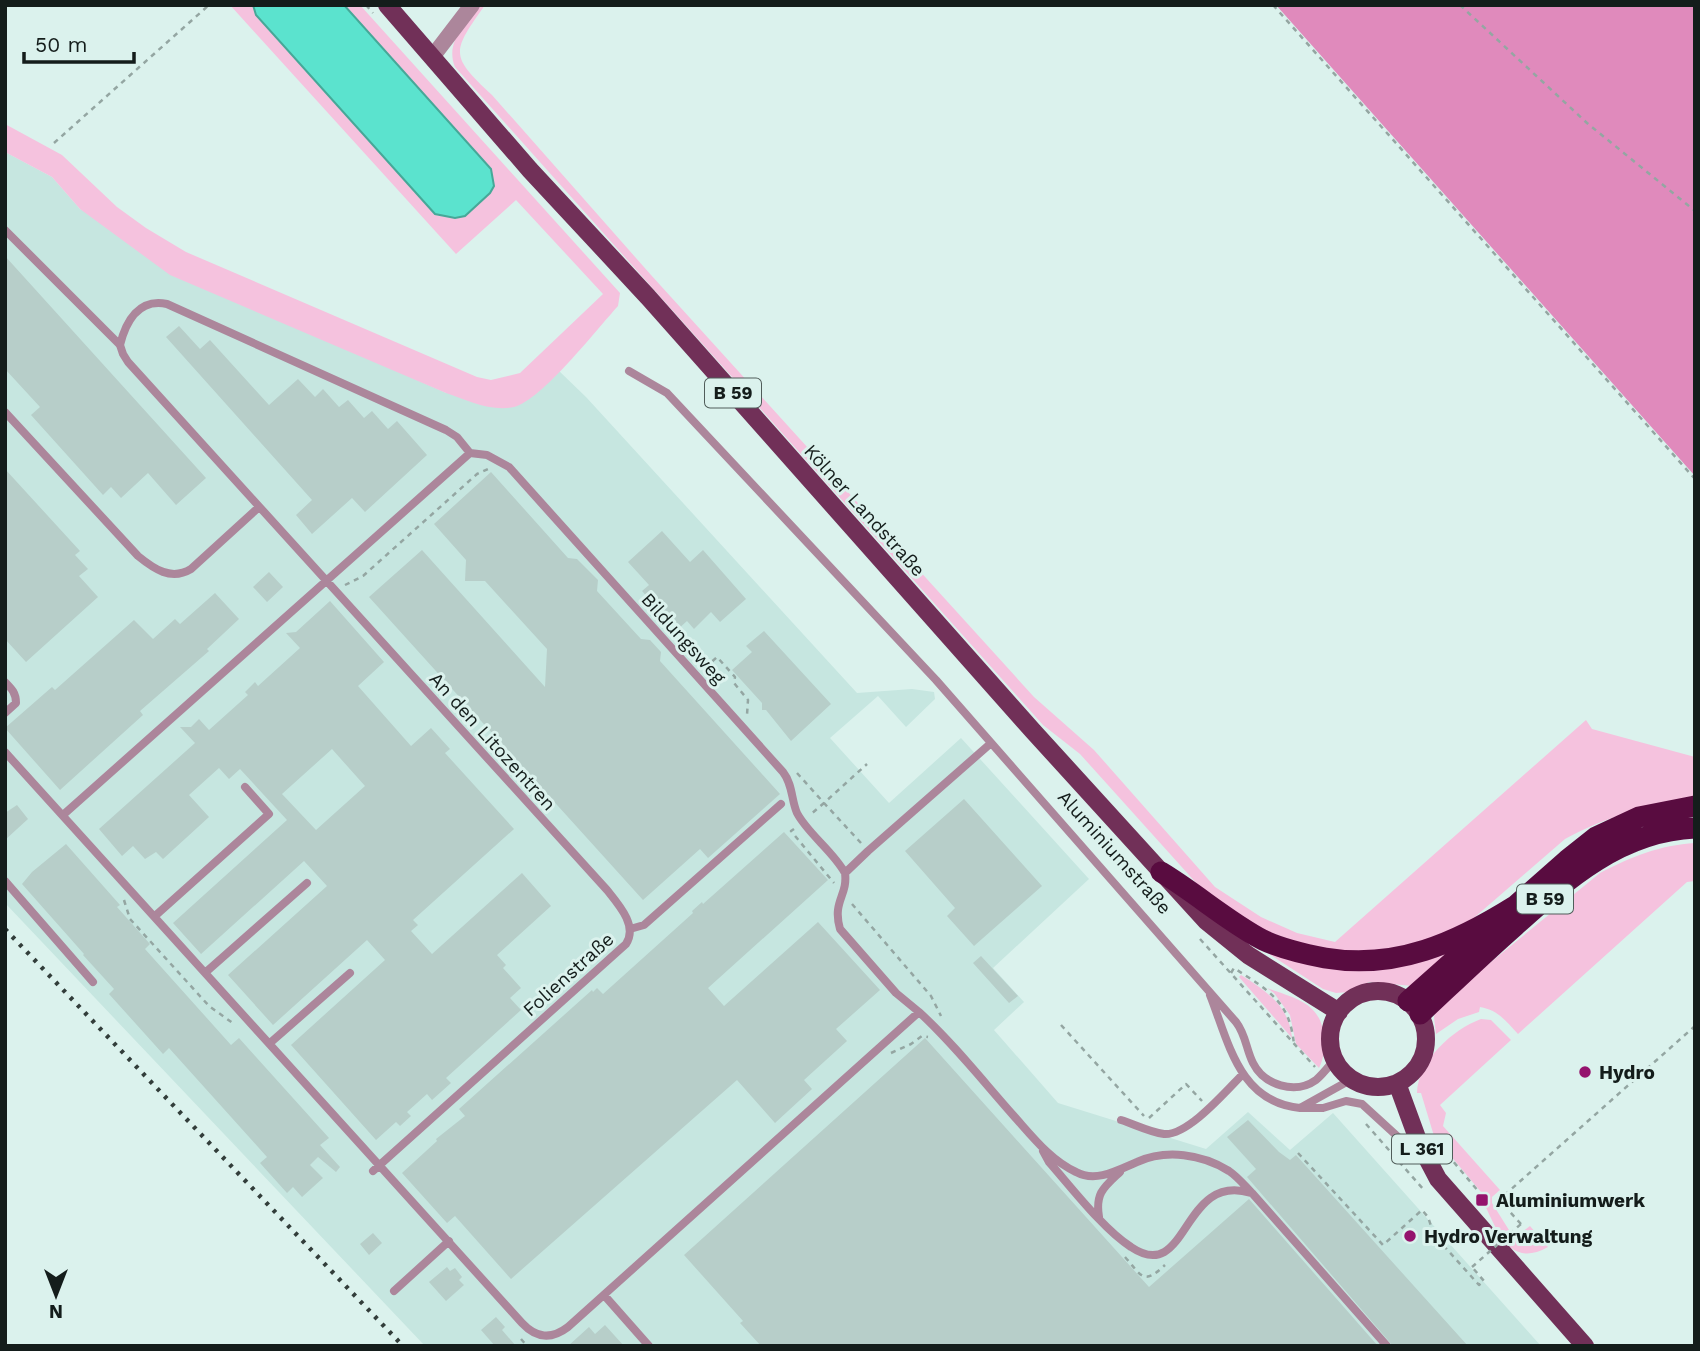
<svg xmlns="http://www.w3.org/2000/svg" width="1700" height="1351" viewBox="0 0 1700 1351" font-family="'Work Sans',sans-serif">
  <style>
    .built { fill: #c6e6e0 }
    .green { fill: #f5c2de }
    .forest { fill: #e08abc }
    .water { fill: #5be3ce; stroke: #46a898; stroke-width: 2 }
    .building { fill: #b7cec9; fill-rule: evenodd }
    .lines { fill: none; stroke-linecap: round; stroke-linejoin: round }
    .path { stroke: #94a6a2; stroke-width: 2.5; stroke-dasharray: 5 5; stroke-linecap: butt }
    .lane { stroke: #ac869b; stroke-width: 8 }
    .street { stroke: #ac869b; stroke-width: 16 }
    .primary { stroke: #713058; stroke-width: 18 }
    .highway { stroke: #590c40; stroke-width: 21 }
    .rail { stroke: #323d3a; stroke-width: 4.5; stroke-dasharray: 3.5 7; stroke-linecap: butt }
    .path-bridge { stroke: #94a6a2; stroke-width: 2.5; stroke-dasharray: 5 5; stroke-linecap: butt }
    .poi-dot { fill: #94136d; stroke: #dbf2ed; stroke-width: 2.5 }
    .labels { text-anchor: middle; stroke-width: 6; stroke-linejoin: round; paint-order: stroke }
    .shield { fill: #dbf2ed; stroke: #505d5a; stroke-width: 2 }
    .shield-label { font-size: 18px; font-weight: bold; fill: #141d1b }
    .street-label { font-size: 19px; fill: #141d1b; stroke: #dbf2ed }
    .poi-label { font-size: 19px; font-weight: bold; fill: #141d1b; stroke: #dbf2ed; text-anchor: start }
  </style>
  <rect width="100%" height="100%" fill="#dbf2ed"/>
  <path class="built" d="M5,152l47,25 28,32 259,136 107,48 111,-24 29,28 271,296 55,-4 22,3 1,7 -29,28 -28,-31 -48,42 59,65 72,-65 128,141 -96,89 31,34 -30,28 64,73 148,46 42,-37 42,38 43,-37 208,233h-1116l-420,-443z"/>
  <path class="green" d="M230,5h130l260,288 -2,13c-21,23 -76,94 -104,101 -23,5 -48,-7 -68,-14l-276,-118 -90,-66 -28,-32 -47,-25v-28l57,31 55,52 29,21 40,24 291,125 14,3 29,-7 83,-79 -87,-94 -60,54z
    M478,5h7c-33,47 -36,50 7,90l159,180 383,422 60,53 121,137 46,30 36,16 38,9 251,-222 6,9 103,28v40c-42,7 -93,21 -130,42l-97,84 -47,21 -62,9 -47,-5 -64,-24 -50,-39 -118,-131 -37,-29 -588,-658c-10,-24 10,-43 23,-62z
    M1695,843v38l-8,1 -169,152c-12,-13 -20,-24 -38,-27l-1,5 -21,7 -22,15 -2,-17 3,-11 163,-133c31,-16 60,-28 95,-30z
    M1469,939l-56,47 -44,-4 -20,10 -13,1 -13,-4 -66,-43 60,17z
    M1241,975c25,16 48,30 51,63l-53,-61z
    M1267,988c29,11 56,15 57,52 0,11 0,18 -5,28l-23,-24 -6,-29 -16,-22z
    M1481,1019l10,1 20,20 -71,65 6,8 -3,13 57,64 -8,7v6l22,35 16,-12 18,21c-39,22 -51,-17 -65,-46l3,-3 -52,-62 -13,-43h-4c1,-32 36,-64 64,-74z"/>
  <path class="forest" d="M1276,5h419v471z"/>
  <path class="water" d="M253,5h91l147,164 3,17 -4,7 -25,23 -10,2 -20,-4 -179,-199z"/>
  <path class="building" d="M5,256l201,222 -30,27 -28,-32 -27,25 -10,-11 -8,8 -72,-80 9,-8 -35,-38z
    M179,326l21,23 10,-9 59,65 29,-26 17,18 8,-8 16,18 9,-7 16,18 8,-7 16,18 9,-8 30,34 -62,57 -13,-14 -40,36 -16,-19 16,-15 -146,-163z
    M5,469l75,82 -5,4 13,14 -9,7 19,21 -72,65 -21,-23z
    M491,472l77,86 9,1 21,21 -1,11 44,48 9,1 11,12 -1,9 120,133 -72,64 -8,-9 -57,51 -274,-303 53,-47 123,137 2,-38 -62,-68h-20l1,-21 -32,-36z
    M662,531l28,31 13,-12 43,49 -26,23 -9,-10 -17,17 -7,-8 -10,9 -35,-39 7,-6 -21,-23z
    M269,572l14,15 -16,15 -14,-15z
    M215,593l24,26 -32,30 2,2 -69,60 3,4 -83,75 -55,-62 47,-41 3,3 79,-70 19,19 22,-20 5,5z
    M330,601l54,61 -26,24 53,60 20,-18 19,21 -5,4 69,76 -101,91 5,5 -7,6 21,23 90,-81 29,33 -54,49 9,10 -3,3 18,20 -11,10 11,12 -75,68 5,5 -19,17 -5,-6 -20,18 4,4 -11,10 -4,-4 -20,18 -85,-95 94,-85 -18,-20 -94,85 -45,-50 99,-89 -23,-25 -103,93 -28,-31 114,-103 -47,-51 -11,10 -10,-11 -30,27 20,22 -46,42 -7,-7 -11,7 -12,-13 -11,10 -23,-27 96,-86 -15,-16h11l8,-8 10,11 39,-35 -3,-3 10,-10 3,4 42,-38 -14,-15 10,-1zM332,749l33,37 -49,44 -34,-36z
    M764,631l67,73 -40,37 -25,-31h-4v-7l-30,-33 20,-18 -6,-6z
    M964,799l78,87 -68,60 -27,-30 8,-8 -50,-57z
    M17,805l11,14 -23,21v-27z
    M784,832l44,48 -120,108 16,18 94,-84 62,68 -44,39 11,12 -43,39 8,9 -37,34 -38,-43 -226,199 -56,-63 -8,7 -45,-50 35,-32 -1,-2 29,-23 -6,-7 133,-119 1,2 4,-4 6,6 90,-81 -1,-2 10,-9 1,2z
    M66,844l54,61 -3,2 33,37 -5,5 86,96 8,-7 90,100 -9,7 20,22 -4,5 -18,-15 -8,8 13,13 -21,19 -9,-10 -6,6 -27,-30 7,-6 -98,-109 -6,6 -54,-60 5,-5 -31,-34 1,-1 -62,-70 10,-12z
    M981,956l37,40 -9,7 -36,-40z
    M925,1038l224,249 100,-88 129,147h-617l-21,-23 3,-2 -59,-66z
    M1248,1120l31,32 11,8 6,-5 172,191h-75l-146,-169 9,-8 -29,-32z
    M373,1233l9,10 -13,12 -9,-11z
    M447,1267l3,4 5,-3 7,9 -3,3 5,5 -18,16 -17,-19z
    M496,1317l9,10 -3,3 14,16h-21l-14,-16z
    M605,1325l19,21h-56l21,-19 6,7z"/>
  <g class="lines">
    <path class="path" d="M366,5l7,8
      M1273,5l422,474
      M1460,5l127,118 108,88
      M54,143l155,-138
      M345,585l18,-9 114,-102 11,-5
      M705,668l12,-11 18,20 -1,6 14,17 -1,15
      M797,773l27,30 -14,12
      M794,829l-3,2 43,52
      M861,843l-37,-40 43,-39
      M124,900l6,19 79,87 25,18
      M852,904l79,92 10,20
      M1200,939l115,128
      M1231,973l3,-5c35,23 56,33 60,77
      M1061,1025l83,91
      M891,1053l20,-9 11,-8 6,1
      M1149,1118l37,-34 16,17
      M1366,1124l58,66
      M1441,1147l43,51
      M1298,1153l85,92 39,-35 6,7 6,18 45,50 5,-4 -12,-14
      M1521,1224l-22,-24 196,-174
      M1125,1257c17,19 18,29 40,8
      M521,1339l6,7"/>
    <path class="lane" d="M5,230l115,115 3,9 5,8 479,528c12,15 31,36 19,54l-253,227
      M120,345c6,-24 19,-47 47,-41l279,126 11,7 13,16
      M629,371l38,22 269,287 300,342c10,13 10,27 17,41 11,22 42,32 63,17 7,-6 13,-14 19,-21
      M5,412l133,144c16,13 33,25 53,13l68,-62
      M470,453l17,2 22,12 274,305c10,13 8,27 14,41 11,21 36,38 48,60
      M5,682c7,7 11,11 11,21l-11,10
      M5,752l517,571c14,15 29,17 46,4l351,-315 -23,-19 -56,-64c-8,-28 8,-33 5,-56l23,-22 122,-107
      M63,815l407,-362
      M5,881l88,101
      M155,916l114,-102 -24,-27
      M630,929l14,-4 137,-121
      M206,972l101,-89
      M1210,995c19,48 29,107 90,113l52,-29
      M919,1012c34,31 63,68 94,103 18,20 37,45 63,57 20,11 42,-2 61,-10 29,-13 65,-8 92,9 9,6 16,15 23,22l135,153
      M270,1043l80,-70
      M1300,1108h23l23,-7 16,3 35,32 23,19
      M1121,1120c13,4 28,12 43,14 24,2 62,-43 79,-60
      M1043,1151l6,11c22,25 55,68 82,85 58,39 50,-76 120,-54
      M1099,1217c-4,-24 5,-30 21,-45
      M394,1291l55,-50
      M604,1295l45,51"/>
    <path class="street" d="M433,56l39,-51"/>
    <path class="primary" d="M387,5l143,165 118,127 385,434 173,190 42,34 91,57
      M1330 1039a48 48 0 1 1 96 0a48 48 0 1 1-96 0Z
      M1397,1083l22,60 19,36 147,167"/>
    <path class="highway" d="M1161,872c35,21 66,49 102,68 19,9 41,14 62,18 71,12 131,-15 190,-52
      M1408,1001l159,-141 29,-23 43,-20 56,-11
      M1420,1014c31,-29 62,-59 95,-88 52,-47 106,-95 180,-98"/>
    <path class="rail" d="M5,929l398,417"/>
    <path class="path-bridge" d="M1472,1267l49,-43"/>
  </g>
  <g class="poi-dot">
    <circle cx="1585" cy="1072" r="7"/>
    <rect x="1475" y="1193" width="14" height="14" rx="3.5"/>
    <circle cx="1410" cy="1236" r="7"/>
  </g>
  <g class="labels">
    <g class="shield">
      <rect x="705" y="378.5" width="56" height="29" rx="5"/>
      <rect x="1517" y="884.5" width="56" height="29" rx="5"/>
      <rect x="1392" y="1134.5" width="60" height="29" rx="5"/>
    </g>
    <g class="shield-label">
      <text x="733" y="399">B 59</text>
      <text x="1545" y="905">B 59</text>
      <text x="1422" y="1155">L 361</text>
    </g>
    <g class="street-label">
      <text transform="translate(865 510) rotate(48)" y="7">Kölner Landstraße</text>
      <text transform="translate(684 638) rotate(48)" y="7">Bildungsweg</text>
      <text transform="translate(493 741) rotate(48)" y="7">An den Litozentren</text>
      <text transform="translate(1115 852) rotate(48)" y="7">Aluminiumstraße</text>
      <text transform="translate(568 974) rotate(-42)" y="7">Folienstraße</text>
    </g>
    <g class="poi-label">
      <text x="1599" y="1079">Hydro</text>
      <text x="1496" y="1207">Aluminiumwerk</text>
      <text x="1424" y="1243">Hydro Verwaltung</text>
    </g>
  </g>
  <rect width="1700" height="1351" fill="none" stroke="#141d1b" stroke-width="14"/>
  <g transform="translate(56 1295) rotate(180)" stroke="#dbf2ed" stroke-width="5" paint-order="stroke">
  <path d="M0-5L12 26L0 18L-12 26Z" fill="#141d1b"/>
  <text y="-10" font-size="19" font-weight="bold" text-anchor="middle" fill="#141d1b">N</text>
  </g>
  <path d="M24 52v10h110v-10" fill="none" stroke="#141d1b" stroke-width="3.5"/>
  <text x="35" y="52" font-size="21" fill="#141d1b" stroke="#dbf2ed" stroke-width="5" paint-order="stroke">50 m</text>
</svg>
